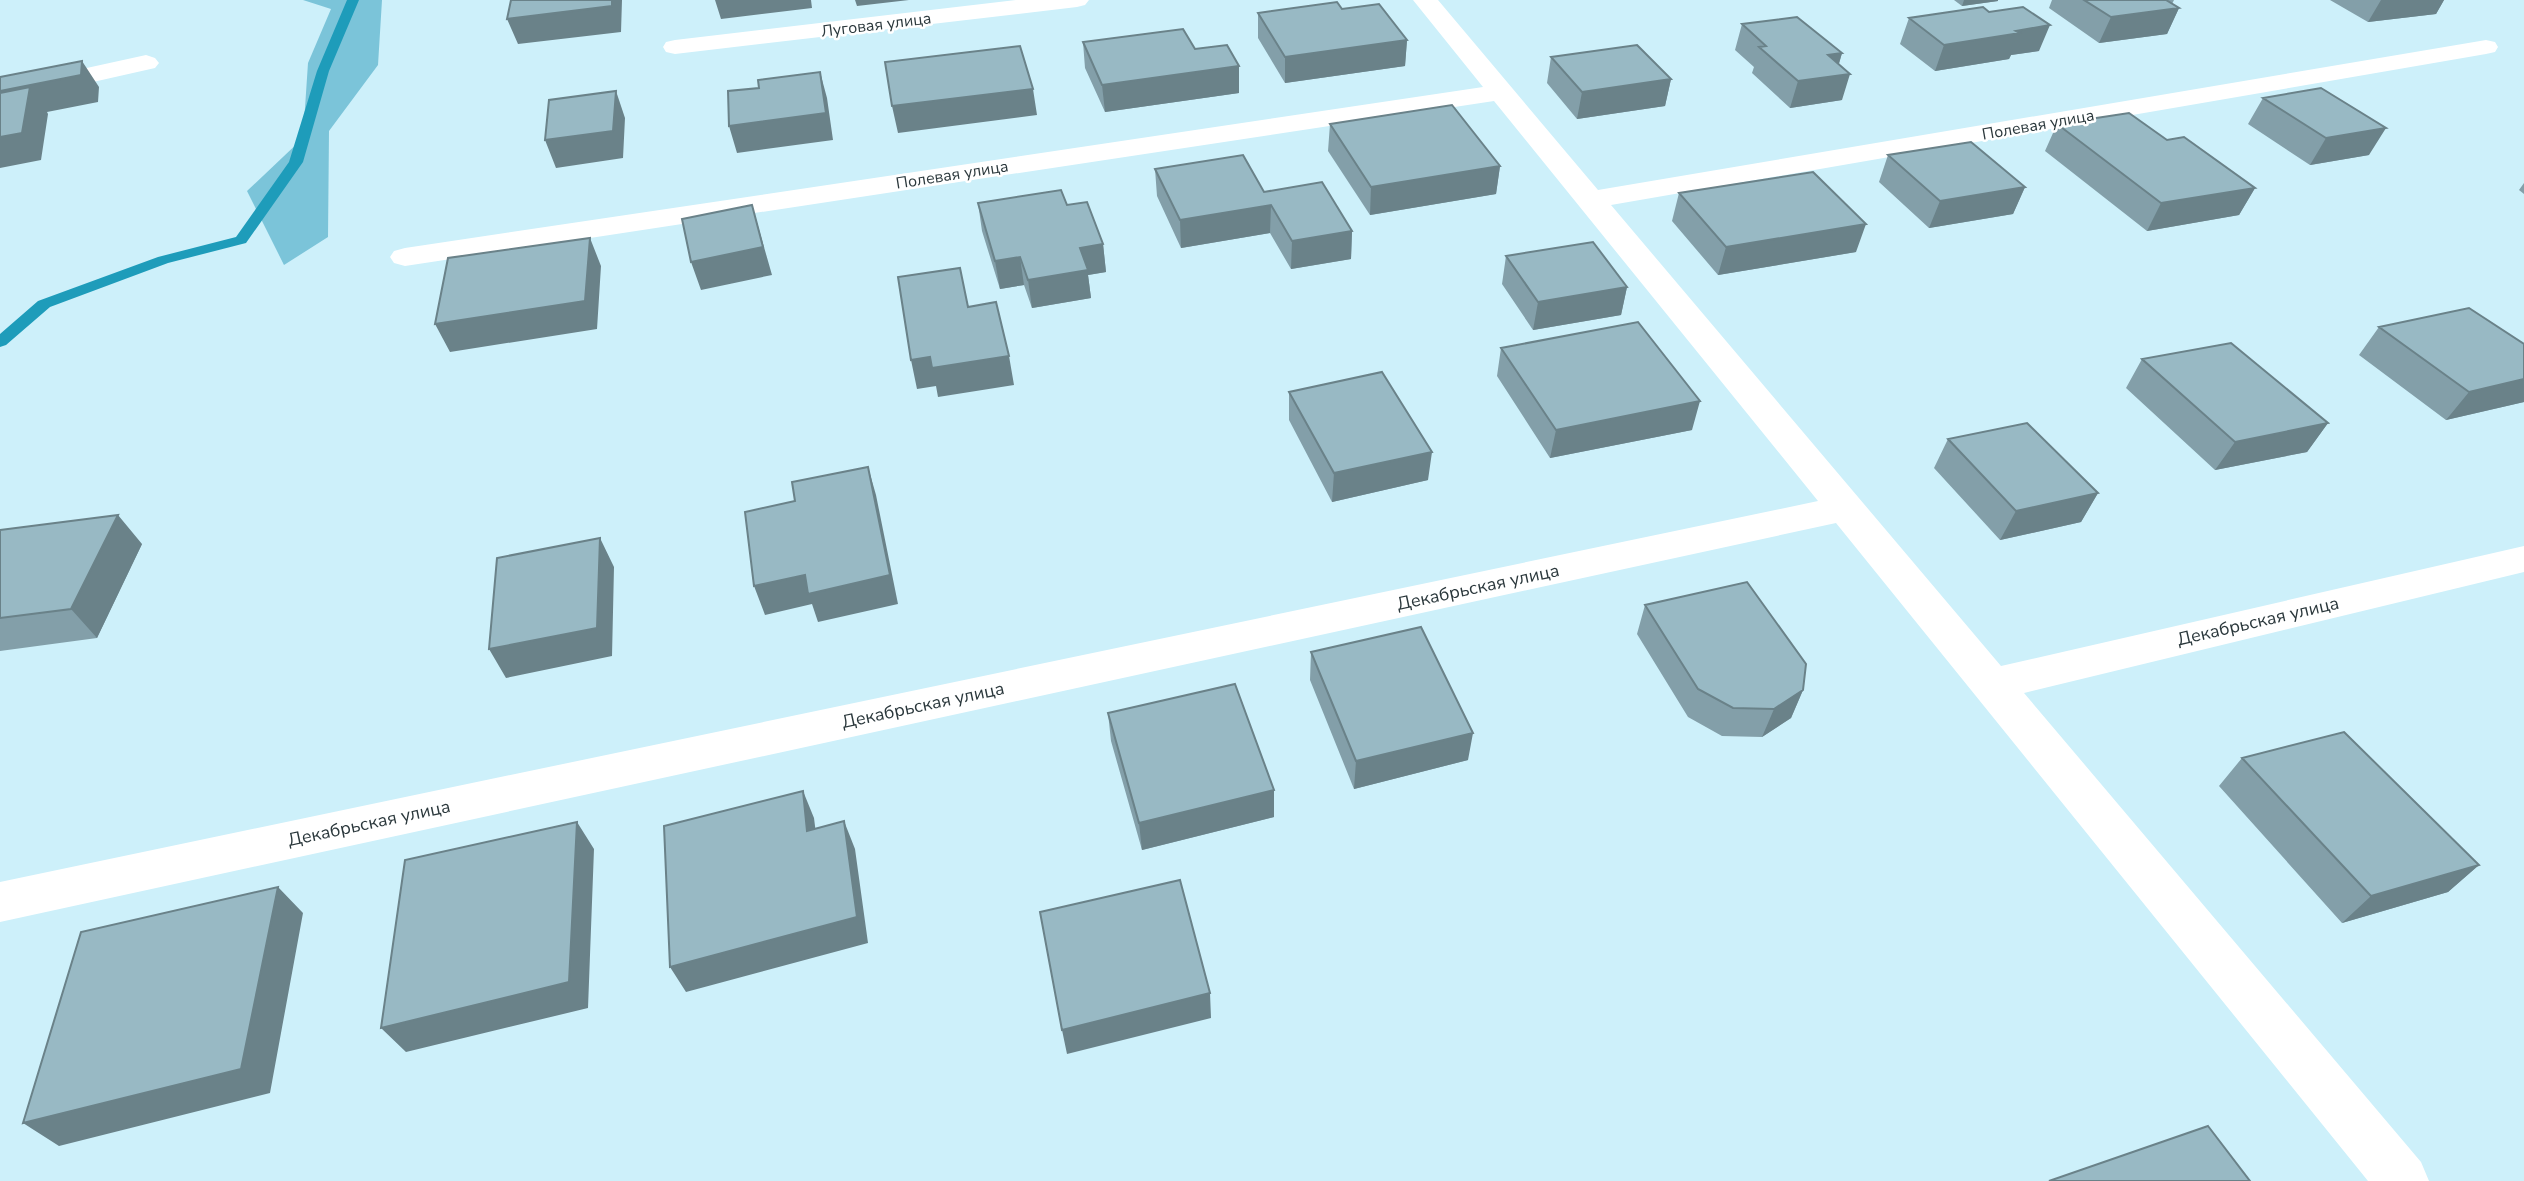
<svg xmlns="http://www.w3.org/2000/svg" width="2524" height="1181" viewBox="0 0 2524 1181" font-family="'Nunito Sans',sans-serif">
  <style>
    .green { fill: #7bc4d9 }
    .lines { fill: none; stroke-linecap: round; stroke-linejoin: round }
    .stream { fill: #1e9cba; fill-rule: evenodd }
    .minor { fill: #fff; fill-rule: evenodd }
    .wall { fill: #839fa9 }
    .shaded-wall { fill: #6a8289 }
    .building { fill: #98b9c4; stroke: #6a8289; stroke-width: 2 }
    .labels { text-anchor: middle; stroke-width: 5; stroke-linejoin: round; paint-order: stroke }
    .far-street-label { font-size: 16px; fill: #2b383c; stroke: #fff }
    .street-label { font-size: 18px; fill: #2b383c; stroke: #fff }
  </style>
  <rect width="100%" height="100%" fill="#cdf0fa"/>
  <path class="green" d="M303,0h79l-4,65 -49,66 -1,106 -44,28 -37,-74 56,-53 5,-75 23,-54z"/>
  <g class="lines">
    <path class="stream" d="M347,0h12l-30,71 -26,91 -57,81 -78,20 -118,44 -44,38 -6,2v-13l38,-33 120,-44 78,-20 53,-75 28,-91z"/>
    <path class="minor" d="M1016,0h73l-4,5 -8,2 -402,47 -9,-2 -3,-5 3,-5 9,-2z
      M1413,0h25l160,190 888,-150 9,2 3,5 -3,5 -9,2 -875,151 390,461 523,-120v26l-500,121 397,469 8,19h-61l-532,-658 -1836,399v-40l1818,-381 -324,-400 -1089,165 -11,-3 -4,-6 4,-6 11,-3 1078,-161z
      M146,55l9,3 4,5 -4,5 -155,35v-16z"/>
  </g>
  <path class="wall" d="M1954,0h44v1l-36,5z
    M2052,0h122l-2,4 7,4 -12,26 -68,9 -50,-35z
    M2330,0h114l-8,14 -68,8z
    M1342,9l65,31 -2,26 -120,17 -27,-45v-25z
    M1909,18l130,33 -28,4 -2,4 -74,12 -35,-27z
    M1742,24l100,29 -3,11 3,36 -52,8 -38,-35 2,-6 -19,-17z
    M1083,42l112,7 44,17v27l-134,19 -20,-44z
    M1551,57l120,22 -6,27 -88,13 -30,-36z
    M2263,98l106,57 -59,10 -62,-41z
    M1330,124l170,42 -4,28 -126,21 -42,-64z
    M2057,124l110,16 88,48 -16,27 -92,16 -102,-80z
    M1888,155l137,32 -12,27 -84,14 -50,-46z
    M1155,169l109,23 88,39 -1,28 -60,10 -21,-36 -89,15 -24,-52z
    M2524,183v11l-5,-4z
    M1679,193l177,59 -138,23 -46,-54z
    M978,203l125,41 3,28 -18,3 3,23 -59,10 -8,-23 -24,4 -18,-58z
    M1506,256l121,31 -6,28 -88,15 -31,-46z
    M2379,327l145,17v58l-78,18 -87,-65z
    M1501,348l191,82 -142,28 -53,-82z
    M2142,359l186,64 -21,29 -92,18 -89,-82z
    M1289,392l139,88 -96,22 -43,-82z
    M1948,439l150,54 -17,29 -81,18 -66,-72z
    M0,530l142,14 -45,94 -97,13z
    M1645,605l158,85 -12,28 -29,19 -40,-1 -34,-19 -51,-83z
    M1311,652l157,108 -114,29 -44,-109z
    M1108,713l166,77v27l-132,33 -31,-109z
    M2242,758l237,107 -31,27 -106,31 -123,-137z"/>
  <path class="shaded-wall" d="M612,0h10l-1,32 -103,12 -11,-25z
    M715,0h96l1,8 -91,11z
    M855,0h54l-52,6z
    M1964,0h34v1l-36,5z
    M2381,0h63l-8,14 -68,8z
    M2179,8l-12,26 -68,9 12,-26z
    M2050,25l-11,26 -28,4 -2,4 -74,12 9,-26 72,-14z
    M1407,40l-2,26 -120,17v-26z
    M1842,53l-7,23 15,-2 -8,26 -52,8 8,-27 30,-26z
    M82,61l17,26 -1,15 -51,10 1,2 -7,46 -41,8v-77z
    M1239,66v27l-134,19 -3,-27z
    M820,72l7,26 6,42 -96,13 -8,-27z
    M1671,79l-6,27 -88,13 5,-27z
    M1033,89l4,26 -139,18 -6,-27z
    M616,91l9,27 -2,40 -67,10 -11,-28z
    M2386,128l-17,27 -59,10 16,-27z
    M1500,166l-4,28 -126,21 1,-28z
    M2025,187l-12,27 -84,14 11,-27z
    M2255,188l-16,27 -92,16 14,-28z
    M752,205l20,70 -71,15 -10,-28z
    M1271,205l-1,28 -89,15 -1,-28z
    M1866,224l-10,28 -138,23 8,-28z
    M1352,231l-1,28 -60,10 1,-28z
    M590,238l11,28 -4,63 -147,23 -15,-28z
    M1103,244l3,28 -18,3 3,23 -59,10 -4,-28 52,-32z
    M1020,257l4,28 -24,4 -5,-28z
    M1627,287l-6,28 -88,15 5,-28z
    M1009,356l5,29 -76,12 -2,-11 -19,3 -6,-29 19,-3z
    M2524,379v23l-78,18 23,-28z
    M1700,401l-8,29 -142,28 6,-28z
    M2328,423l-21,29 -92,18 20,-28z
    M1432,452l-4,28 -96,22 2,-29z
    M868,467l8,28 22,109 -80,18 -6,-18 -47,11 -11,-29z
    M2098,493l-17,29 -81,18 16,-29z
    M118,515l24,29 -45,94 -26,-29z
    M600,538l14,29 -2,89 -106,22 -17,-29z
    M1803,690l-12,28 -29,19 12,-28z
    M1473,733l-5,27 -114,29 2,-28z
    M1274,790v27l-132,33 -3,-27z
    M803,791l11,27 5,40 -12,-27z
    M844,821l11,28 13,94 -182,49 -16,-25z
    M577,822l17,27 -6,159 -182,44 -25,-24z
    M2479,865l-31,27 -106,31 29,-27z
    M278,887l25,26 -33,180 -211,53 -36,-23z
    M1210,993l1,25 -144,36 -5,-24z"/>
  <path class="building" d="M511,0h101v6l-105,13z
    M2084,0h82l13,8 -68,9z
    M1337,2l5,7 37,-5 28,36 -122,17 -27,-44z
    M1983,7l6,5 34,-5 27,18 -34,6 4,2 -76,12 -35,-27z
    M1797,17l45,36 -14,2 22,19 -52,7 -39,-34 7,-1 -24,-22z
    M1183,29l12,20 32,-4 12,21 -137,19 -19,-43z
    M1637,45l34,34 -89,13 -31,-35z
    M1020,46l13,43 -141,17 -7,-44z
    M82,61l-1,14 -81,16v-14z
    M820,72l6,41 -97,13 -1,-35 31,-3 -1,-8z
    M30,87l-8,46 -22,4v-44z
    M2321,88l65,40 -60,10 -63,-40z
    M616,91l-3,40 -68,9 4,-40z
    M1452,105l48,61 -129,21 -41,-63z
    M2129,113l38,27 17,-3 71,51 -94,15 -104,-79z
    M1971,142l54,45 -85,14 -52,-46z
    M1243,155l21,37 58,-10 30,49 -60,10 -21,-36 -91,15 -25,-51z
    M1813,172l53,52 -140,23 -47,-54z
    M1061,190l6,15 20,-3 16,42 -23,4 8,22 -60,10 -8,-23 -25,4 -17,-58z
    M752,205l11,42 -72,15 -9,-43z
    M590,238l-5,63 -150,23 13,-66z
    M1593,242l34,45 -89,15 -32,-46z
    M960,268l8,39 28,-5 13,54 -77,12 -2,-11 -19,3 -13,-83z
    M2469,308l55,36v35l-55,13 -90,-65z
    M1638,322l62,79 -144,29 -55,-82z
    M2231,343l97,80 -93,19 -93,-83z
    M1382,372l50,80 -98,21 -45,-81z
    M2027,423l71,70 -82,18 -68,-72z
    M868,467l22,108 -82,19 -3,-19 -51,11 -9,-74 50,-11 -3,-19z
    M118,515l-47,94 -71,9v-88z
    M600,538l-3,90 -108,21 8,-91z
    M1747,582l59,82 -3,26 -29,19 -41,-1 -35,-19 -53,-84z
    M1421,627l52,106 -117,28 -45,-109z
    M1235,684l39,106 -135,33 -31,-110z
    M2344,732l135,133 -108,31 -129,-138z
    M803,791l4,40 37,-10 13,96 -187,50 -6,-141z
    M577,822l-8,160 -188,46 24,-168z
    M1180,880l30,113 -148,37 -22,-118z
    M278,887l-37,182 -218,54 58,-191z
    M2208,1126l42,55h-201z"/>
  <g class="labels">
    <g class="far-street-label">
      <text transform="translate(876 24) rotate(-7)" y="6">Луговая улица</text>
      <text transform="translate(2038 124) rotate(-10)" y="6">Полевая улица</text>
      <text transform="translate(952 174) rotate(-9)" y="6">Полевая улица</text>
    </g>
    <g class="street-label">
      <text transform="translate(1478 587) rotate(-12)" y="6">Декабрьская улица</text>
      <text transform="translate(2258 621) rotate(-13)" y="6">Декабрьская улица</text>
      <text transform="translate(923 705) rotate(-12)" y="6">Декабрьская улица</text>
      <text transform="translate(369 823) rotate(-12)" y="6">Декабрьская улица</text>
    </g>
  </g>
</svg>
